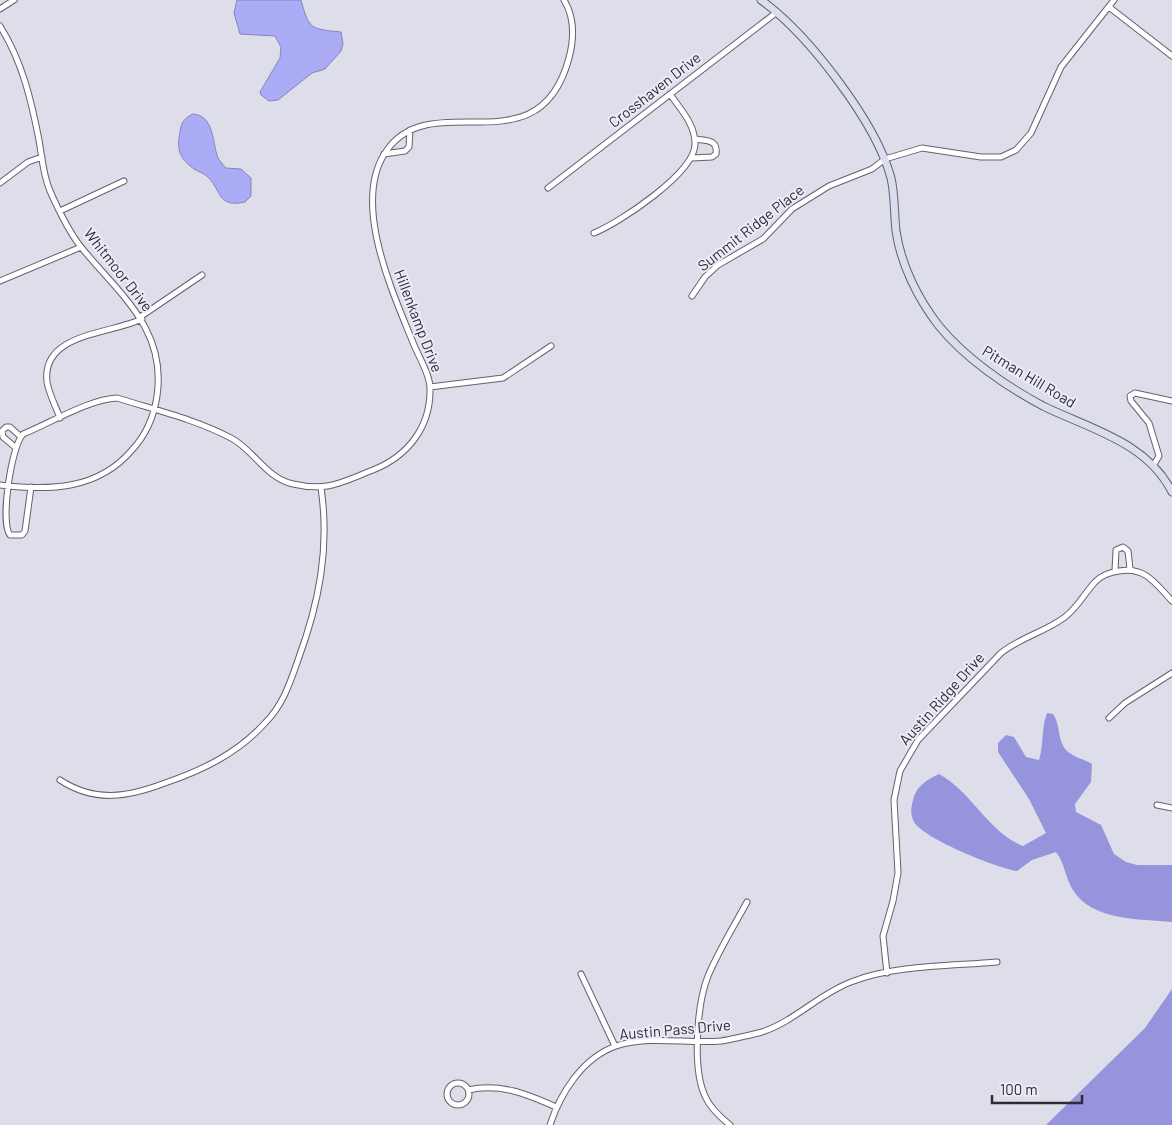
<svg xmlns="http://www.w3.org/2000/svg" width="1172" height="1125" viewBox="0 0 1172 1125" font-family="Barlow,sans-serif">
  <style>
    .forest { fill: #9594dd }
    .water { fill: #ababf6; stroke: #8585bb }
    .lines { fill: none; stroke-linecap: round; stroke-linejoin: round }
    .street-casing { stroke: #62626d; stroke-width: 7 }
    .secondary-casing { stroke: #62626d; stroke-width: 9 }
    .street { stroke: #fff; stroke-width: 5 }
    .secondary { stroke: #dcdcef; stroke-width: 7 }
    .labels { text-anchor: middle; stroke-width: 4; stroke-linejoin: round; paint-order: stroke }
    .street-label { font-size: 15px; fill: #2c2c31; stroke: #ebebf9 }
  </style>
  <rect width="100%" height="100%" fill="#dedeeb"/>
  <path class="forest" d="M1047,713l6,1c8,11 4,27 14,37 6,6 17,8 25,13l-1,18 -16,22 1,8 25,13 13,29 12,8 11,3h35v57c-32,-3 -80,-1 -99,-32 -8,-12 -8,-27 -17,-38l-24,8 -15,11c-20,-3 -93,-32 -103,-49 -4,-8 -3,-14 -1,-22 3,-14 15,-21 26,-26 33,18 49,58 84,72l23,-13 -17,-34 -31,-47v-9l8,-8 8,2 12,20 13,3c5,-16 2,-32 8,-47z
    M1172,989v136h-126l99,-97z"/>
  <path class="water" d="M237,0h64c8,29 9,29 40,32l2,12 -2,7 -16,18 -13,4 -34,27 -9,1 -8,-6 -1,-3 20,-34 1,-11 -6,-11 -35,-2 -6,-21z
    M193,114c22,2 19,29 25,44 2,3 5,7 8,10l15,1 10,9v18l-6,6c-28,6 -23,-11 -37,-25 -4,-4 -9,-5 -14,-8 -16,-12 -17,-20 -14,-37 1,-9 4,-14 13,-18z"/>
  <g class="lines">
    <g class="street-casing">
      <path id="street" d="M1109,7l63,49
        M0,9l14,-9
        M0,26c22,35 31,73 39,114 3,17 4,35 11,51 8,18 19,41 31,56 38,47 86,82 76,149 -3,20 -11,39 -25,54 -34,40 -83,41 -132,35
        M384,154l21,-3 4,-4 1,-17
        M692,158l20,-1 4,-3c2,-15 -10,-13 -21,-15
        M0,183l28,-21 14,-5
        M548,188l229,-176
        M60,211l64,-30
        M594,233c25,-10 101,-60 101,-89 0,-20 -14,-34 -25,-50
        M0,281l81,-34
        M692,296l13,-19 13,-12 45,-26 29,-30 37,-23 43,-17 13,-10 37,-11 59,9h20l15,-7 15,-17 30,-66 53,-67
        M140,317l62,-42
        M430,387l73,-9 48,-32
        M60,418c-4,-11 -11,-24 -13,-36 -6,-49 64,-48 95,-63
        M15,447l-12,-10 -1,-6 4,-4h4l11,10
        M1153,466l6,-10 -10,-33 -18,-22 -1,-5 5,-3 37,8
        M31,487l-6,44 -3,4h-12c-10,-12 1,-88 13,-101 27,-11 67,-35 94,-36 38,12 78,21 114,40 23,12 35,40 62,46 35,8 49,-2 80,-14 35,-14 58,-43 57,-82 0,-13 -11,-31 -16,-43 -21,-52 -64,-144 -27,-195 46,-65 152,21 182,-92 5,-19 6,-40 -5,-58
        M1115,571l1,-21 7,-3 5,4 2,18
        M1109,718l16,-15 47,-30
        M60,780c35,23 68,17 105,3 38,-13 73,-30 100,-60 18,-18 25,-40 33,-63 21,-57 32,-112 23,-172
        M1157,805l15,3
        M887,973l-4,-37 10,-35 5,-28 -4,-73 6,-29 18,-31 83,-87c20,-16 44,-21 64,-36 13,-10 19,-23 30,-35 7,-7 15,-10 24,-11 26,-5 37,13 53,30
        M581,974l34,72
        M447 1094a11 11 0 1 1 22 0a11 11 0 1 1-22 0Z
        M468,1090c33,-7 59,4 88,17
        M550,1125c10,-31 32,-67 66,-79 33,-11 71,-2 105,-5 13,-2 29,-6 41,-9 33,-11 57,-38 89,-50 43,-17 101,-16 146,-20
        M730,1125c-10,-8 -20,-17 -25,-29 -13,-28 -8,-92 3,-120 11,-26 26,-50 39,-74"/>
    </g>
    <g class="secondary-casing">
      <path id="secondary" d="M761,0c47,34 115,122 130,178 4,17 3,35 5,53 5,34 22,68 43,95 26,32 68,61 104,80 47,23 104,36 129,86"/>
    </g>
    <use href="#street" class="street"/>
    <use href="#secondary" class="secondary"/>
  </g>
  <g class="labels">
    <g class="street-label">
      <text transform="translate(655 90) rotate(-38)" y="5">Crosshaven Drive</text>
      <text transform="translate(751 228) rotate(-38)" y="5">Summit Ridge Place</text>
      <text transform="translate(118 270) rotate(52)" y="5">Whitmoor Drive</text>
      <text transform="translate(418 321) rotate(69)" y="5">Hillenkamp Drive</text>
      <text transform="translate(1029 377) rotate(31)" y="5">Pitman Hill Road</text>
      <text transform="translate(942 699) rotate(-48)" y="5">Austin Ridge Drive</text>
      <text transform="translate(675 1030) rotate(-5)" y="5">Austin Pass Drive</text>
    </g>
  </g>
  <path d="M992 1095v8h90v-8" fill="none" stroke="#2c2c31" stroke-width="2.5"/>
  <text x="1000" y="1095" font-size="15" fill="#2c2c31" stroke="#ebebf9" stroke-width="4" paint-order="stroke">100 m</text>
</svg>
